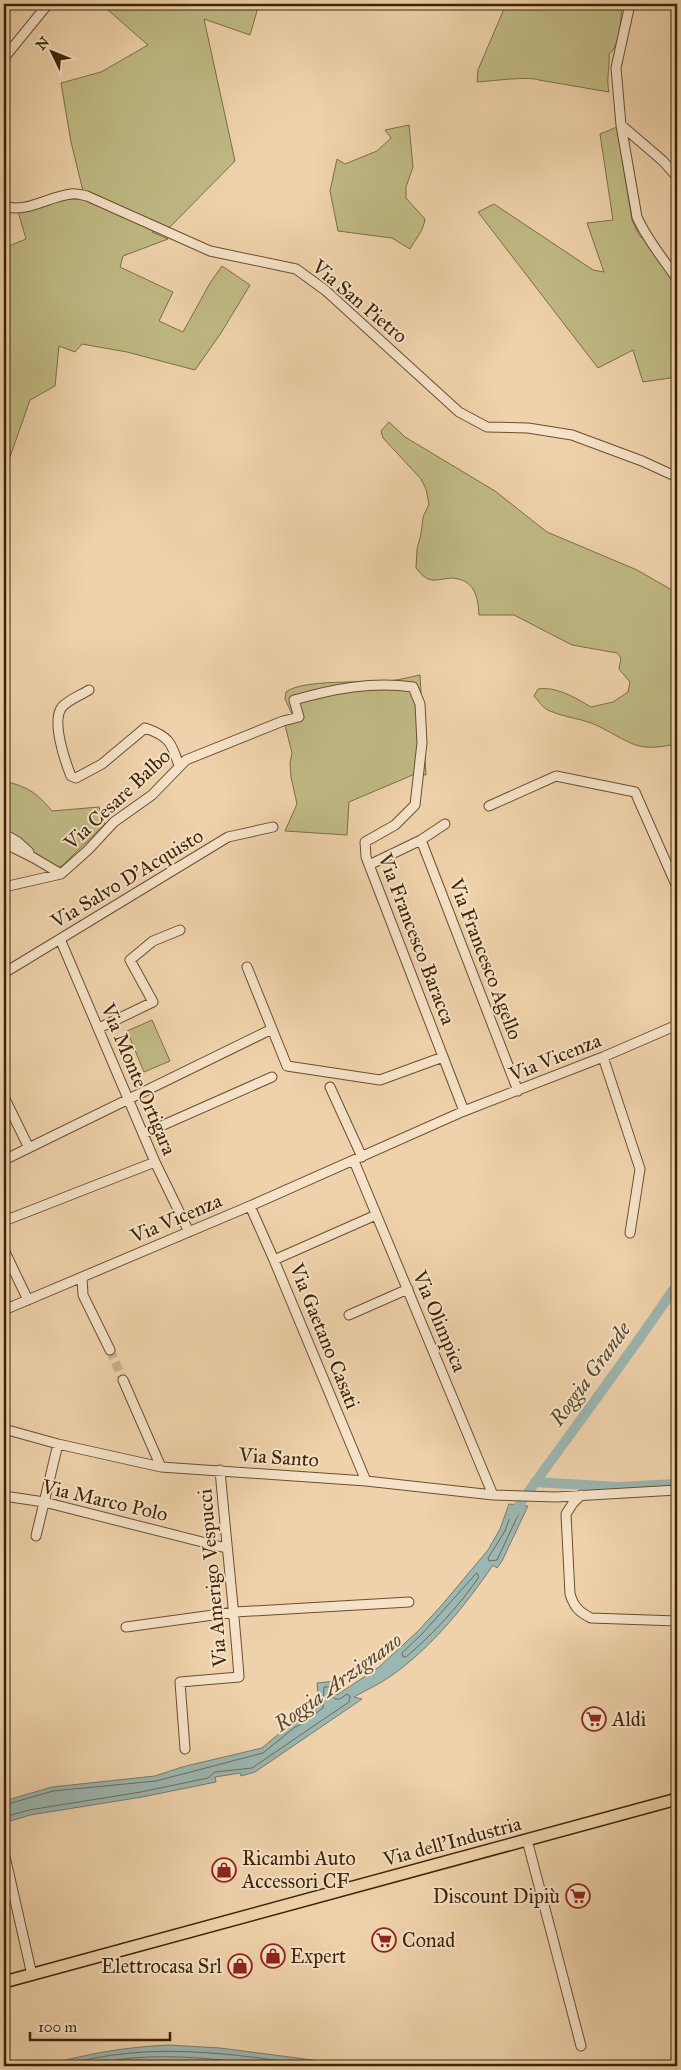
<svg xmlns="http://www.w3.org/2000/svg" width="681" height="2070" viewBox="0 0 681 2070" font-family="'IM FELL Great Primer',serif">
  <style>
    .green { fill: #c0ba84; stroke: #7e6e45 }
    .water { fill: #9cb6b1; stroke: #767b6d }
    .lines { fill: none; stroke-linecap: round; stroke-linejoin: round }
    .shore { stroke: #6c6c5c; stroke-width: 1 }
    .canal { stroke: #9cb6b1; stroke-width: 10 }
    .minor-tunnel { stroke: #cbaf8a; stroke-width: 9; stroke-dasharray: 9 4.5; stroke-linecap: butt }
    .minor-casing { stroke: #6a4f2f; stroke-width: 11 }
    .major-casing { stroke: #3d2306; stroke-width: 14 }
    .minor { stroke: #f5e2c8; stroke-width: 9 }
    .major { stroke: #efd2ab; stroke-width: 11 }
    .labels { text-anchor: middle; stroke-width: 4; stroke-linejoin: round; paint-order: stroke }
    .street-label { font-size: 20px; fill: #3d2306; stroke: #f5e2c8 }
    .poi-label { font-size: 20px; fill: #3d2306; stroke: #f5e2c8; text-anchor: start }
    .water-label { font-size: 21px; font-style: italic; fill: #554831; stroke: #f5e2c8 }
  </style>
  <rect width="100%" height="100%" fill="#efd2ab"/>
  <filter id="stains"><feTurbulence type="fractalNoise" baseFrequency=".004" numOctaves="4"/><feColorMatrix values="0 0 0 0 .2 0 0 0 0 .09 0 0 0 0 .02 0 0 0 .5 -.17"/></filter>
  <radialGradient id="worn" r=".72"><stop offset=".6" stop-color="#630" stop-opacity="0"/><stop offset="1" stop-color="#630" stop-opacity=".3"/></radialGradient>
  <path class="green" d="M101,4h158l-9,31 -46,-16 31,142 -71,72 -9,-3 -3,2 16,7 -45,17 -3,11 53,25 -14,29 24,11 27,-49 12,-17 28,19 -29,48 -26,37 -68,-18 -45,-8 -7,8 -16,-6 -4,40 -25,14 -26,74v-226l22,-9 -9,-31 46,-9h15l5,-8 -12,-49 -10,-59 40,-11 47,-27z
    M506,4h116c-1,13 -2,43 -13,50 1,13 -3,25 0,38l-70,-12c-11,-4 -47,1 -62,2l1,-12z
    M409,125l4,42 -7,20v11l19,21c-2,13 -9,19 -15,30l-18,-11 -54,-7 -8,-40 7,-32 8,5 32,-13 14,-13 -6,-8z
    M617,127l15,93 7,15 10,10 28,37v95l-34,5 -10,-32 -35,18 -120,-156 16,-8 99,66 11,2 -17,-49 26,-3 -13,-86z
    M389,422l16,15 90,54 52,41 90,38 40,23v151c-12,2 -26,5 -38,2 -15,-4 -32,-17 -48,-23 -13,-5 -28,-6 -41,-12 -7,-2 -11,-10 -16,-15l4,-7c18,-3 38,9 53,18l22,-5 15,-10 2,-10 -11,-13 2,-11 -4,-5 -45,-8 -58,-30h-35c-1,-20 -5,-35 -27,-37 -7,0 -14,3 -20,2 -7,-1 -12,-7 -16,-12l1,-19 4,-15 2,-17 6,-13 -3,-15 -5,-10 -38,-41 -2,-7z
    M420,675l6,100 -11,-1 -66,28 -2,33 -62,-4 12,-27 -6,-27 -1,-14 2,-10 -7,-28 7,-11 -7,-15 1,-7c16,-13 81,-9 103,-11 10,-1 21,-4 31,-6z
    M4,781c24,6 32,11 48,30l47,-4 6,17 -42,41 -7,4 -52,-24z
    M152,1020l18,41 -26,11 -17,-41z"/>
  <path class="water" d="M509,1504l19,2 -26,55 -5,7 -4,-3c-28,41 -61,82 -102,111 -11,8 -25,14 -37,21l8,2 -107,73 -14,4 -1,-3 -25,4 1,5 -74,15 -112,18 -26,8v-22l48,-14 103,-11 27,-9 80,-19 31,-26 5,-1 5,-6 16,-10 -2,-22 18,-2 2,14 42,-28 39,-36 23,-25 47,-56 12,-21z
    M169,2045l51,3 139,18h-316c43,-12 81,-19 126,-21z"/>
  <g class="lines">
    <path class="shore" d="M514,1510l4,1 1,2 -22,47 -8,1 -1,-3 17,-27 7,-20z
      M477,1573l2,4c-20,29 -46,57 -73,80h-3l-1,-4 20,-19z
      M4,1805l49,-14 103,-10 107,-28 32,-26c5,-1 21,-14 28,-19l1,-21h6l2,9 3,3h5l7,-5 3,2 -1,6 -97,66 -37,4 -7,6 -67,14 -112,18 -25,7
      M61,2066c91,-26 167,-12 259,0
      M86,2066c15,-3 31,-7 46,-8 47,-4 93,2 139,8
      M128,2066l40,-2 37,2"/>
    <path class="canal" d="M535,1482l83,5 59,-3
      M512,1515c53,-75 109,-148 161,-225h4"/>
    <path class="minor-tunnel" d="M110,1350l13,30"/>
    <g class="minor-casing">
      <path id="minor" d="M630,4l-14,64 5,57 16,92c10,23 26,41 40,62
        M4,58l44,-54
        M621,125l42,36 14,16
        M4,206c21,8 46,-10 67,-12 5,-1 11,1 16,2l123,55 86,18 29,21 134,122 28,15 41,1 44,7 70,26 35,16
        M89,690c-8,5 -21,10 -27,17 -11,14 3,54 9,69l5,2 26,-14 43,-36c24,8 27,15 34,38
        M489,806l67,-30 79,16 42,95
        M4,834l14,8 11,10
        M421,840l97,251
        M4,843l30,15 27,16
        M369,865l52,-25 24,-16
        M4,887l57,-13 27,-24 26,-28 38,-27 34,-35 97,-39 16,-4 -5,-17c39,-11 78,-19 119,-13l7,17 2,39 -7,62 -20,20 -30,17 1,15 98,254
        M60,939l95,223 34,70
        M247,967l40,99 93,14 63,-23
        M4,973l224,-136 45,-10
        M99,1028l54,-26 -23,-42 23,-19 27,-11
        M603,1057l37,112 -10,64
        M330,1087l32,70
        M4,1097l25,51
        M143,1134l129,-57
        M4,1160l268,-131
        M354,1161l139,334
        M250,1206l24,54 92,221
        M4,1221l151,-59
        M4,1250l24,50
        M274,1260l102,-45
        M82,1278l1,17 27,55
        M4,1310l246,-104 214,-95 139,-54 74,-32
        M349,1315l59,-26
        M123,1380l38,87
        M4,1429l54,15 103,23 205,14 127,14 63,2 121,-7
        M581,1495l-8,8 -7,11 4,80c4,13 9,18 21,24l86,3
        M4,1496l40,6 182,46
        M36,1536l22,-92
        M126,1627l109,-15 174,-10
        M185,1749l-5,-67 59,-5c-5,-69 -13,-138 -19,-207
        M527,1840l54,206
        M4,1852l28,123"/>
    </g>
    <g class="major-casing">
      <path id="major" d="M4,1982l673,-183"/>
    </g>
    <use href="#minor" class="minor"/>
    <use href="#major" class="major"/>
  </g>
  <defs>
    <g id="supermarket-ring" transform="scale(1.25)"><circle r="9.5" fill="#f5e2c8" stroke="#8f2418" stroke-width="1.5"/><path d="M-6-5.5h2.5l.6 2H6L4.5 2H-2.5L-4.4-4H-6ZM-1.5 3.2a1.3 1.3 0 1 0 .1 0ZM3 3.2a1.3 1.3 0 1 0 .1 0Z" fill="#8f2418"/></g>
    <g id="shop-ring" transform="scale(1.25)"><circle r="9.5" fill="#f5e2c8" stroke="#8f2418" stroke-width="1.5"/><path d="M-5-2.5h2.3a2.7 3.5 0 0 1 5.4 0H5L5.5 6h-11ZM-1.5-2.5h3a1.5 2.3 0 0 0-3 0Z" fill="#8f2418"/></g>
  </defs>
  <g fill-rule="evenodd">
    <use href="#supermarket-ring" x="594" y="1719"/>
    <use href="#shop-ring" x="224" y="1870"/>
    <use href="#supermarket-ring" x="578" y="1896"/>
    <use href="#supermarket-ring" x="384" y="1940"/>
    <use href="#shop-ring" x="273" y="1956"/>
    <use href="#shop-ring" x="240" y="1966"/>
  </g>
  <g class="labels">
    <g class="street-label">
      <text transform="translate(360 301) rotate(40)" y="7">Via San Pietro</text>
      <text transform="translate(117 799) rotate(-43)" y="7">Via Cesare Balbo</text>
      <text transform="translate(127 878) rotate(-31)" y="7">Via Salvo D'Acquisto</text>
      <text transform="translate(417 939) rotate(69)" y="7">Via Francesco Baracca</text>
      <text transform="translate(486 959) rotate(69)" y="7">Via Francesco Agello</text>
      <text transform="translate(555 1057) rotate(-22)" y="7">Via Vicenza</text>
      <text transform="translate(139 1079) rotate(67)" y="7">Via Monte Ortigara</text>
      <text transform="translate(176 1218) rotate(-23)" y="7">Via Vicenza</text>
      <text transform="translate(440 1321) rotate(67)" y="7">Via Olimpica</text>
      <text transform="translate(325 1336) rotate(68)" y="7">Via Gaetano Casati</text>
      <text transform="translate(279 1457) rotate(4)" y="7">Via Santo</text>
      <text transform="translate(105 1500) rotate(13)" y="7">Via Marco Polo</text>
      <text transform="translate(212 1578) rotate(-95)" y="7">Via Amerigo Vespucci</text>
      <text transform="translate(452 1841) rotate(-15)" y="7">Via dell'Industria</text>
    </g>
    <g class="poi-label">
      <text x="612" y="1726">Aldi</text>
      <text x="242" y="1865">Ricambi Auto<tspan x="242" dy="23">Accessori CF</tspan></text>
      <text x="560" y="1903" text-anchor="end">Discount Dipiù</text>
      <text x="402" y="1947">Conad</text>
      <text x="290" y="1963">Expert</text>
      <text x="222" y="1973" text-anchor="end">Elettrocasa Srl</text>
    </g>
    <g class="water-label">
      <text transform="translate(590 1374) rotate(-54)" y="7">Roggia Grande</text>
      <text transform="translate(338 1682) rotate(-36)" y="7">Roggia Arzignano</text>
    </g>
  </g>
  <rect width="681" height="2070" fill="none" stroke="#efd2ab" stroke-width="20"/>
  <rect x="5" y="5" width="671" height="2060" fill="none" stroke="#3d2306" stroke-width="2.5"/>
  <rect x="10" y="10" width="661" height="2050" fill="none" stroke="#3d2306"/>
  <g transform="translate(52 52) rotate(313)" stroke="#f5e2c8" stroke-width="4" paint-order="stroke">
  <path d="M0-4L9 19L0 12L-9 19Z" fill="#3d2306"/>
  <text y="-8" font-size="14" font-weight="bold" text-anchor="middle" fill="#3d2306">N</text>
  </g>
  <path d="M30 2032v8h140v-8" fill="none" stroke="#3d2306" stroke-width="2.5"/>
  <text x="38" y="2032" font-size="15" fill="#3d2306" stroke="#f5e2c8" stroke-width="4" paint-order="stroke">100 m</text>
  <rect width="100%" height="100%" filter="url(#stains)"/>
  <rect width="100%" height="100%" fill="url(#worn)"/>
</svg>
